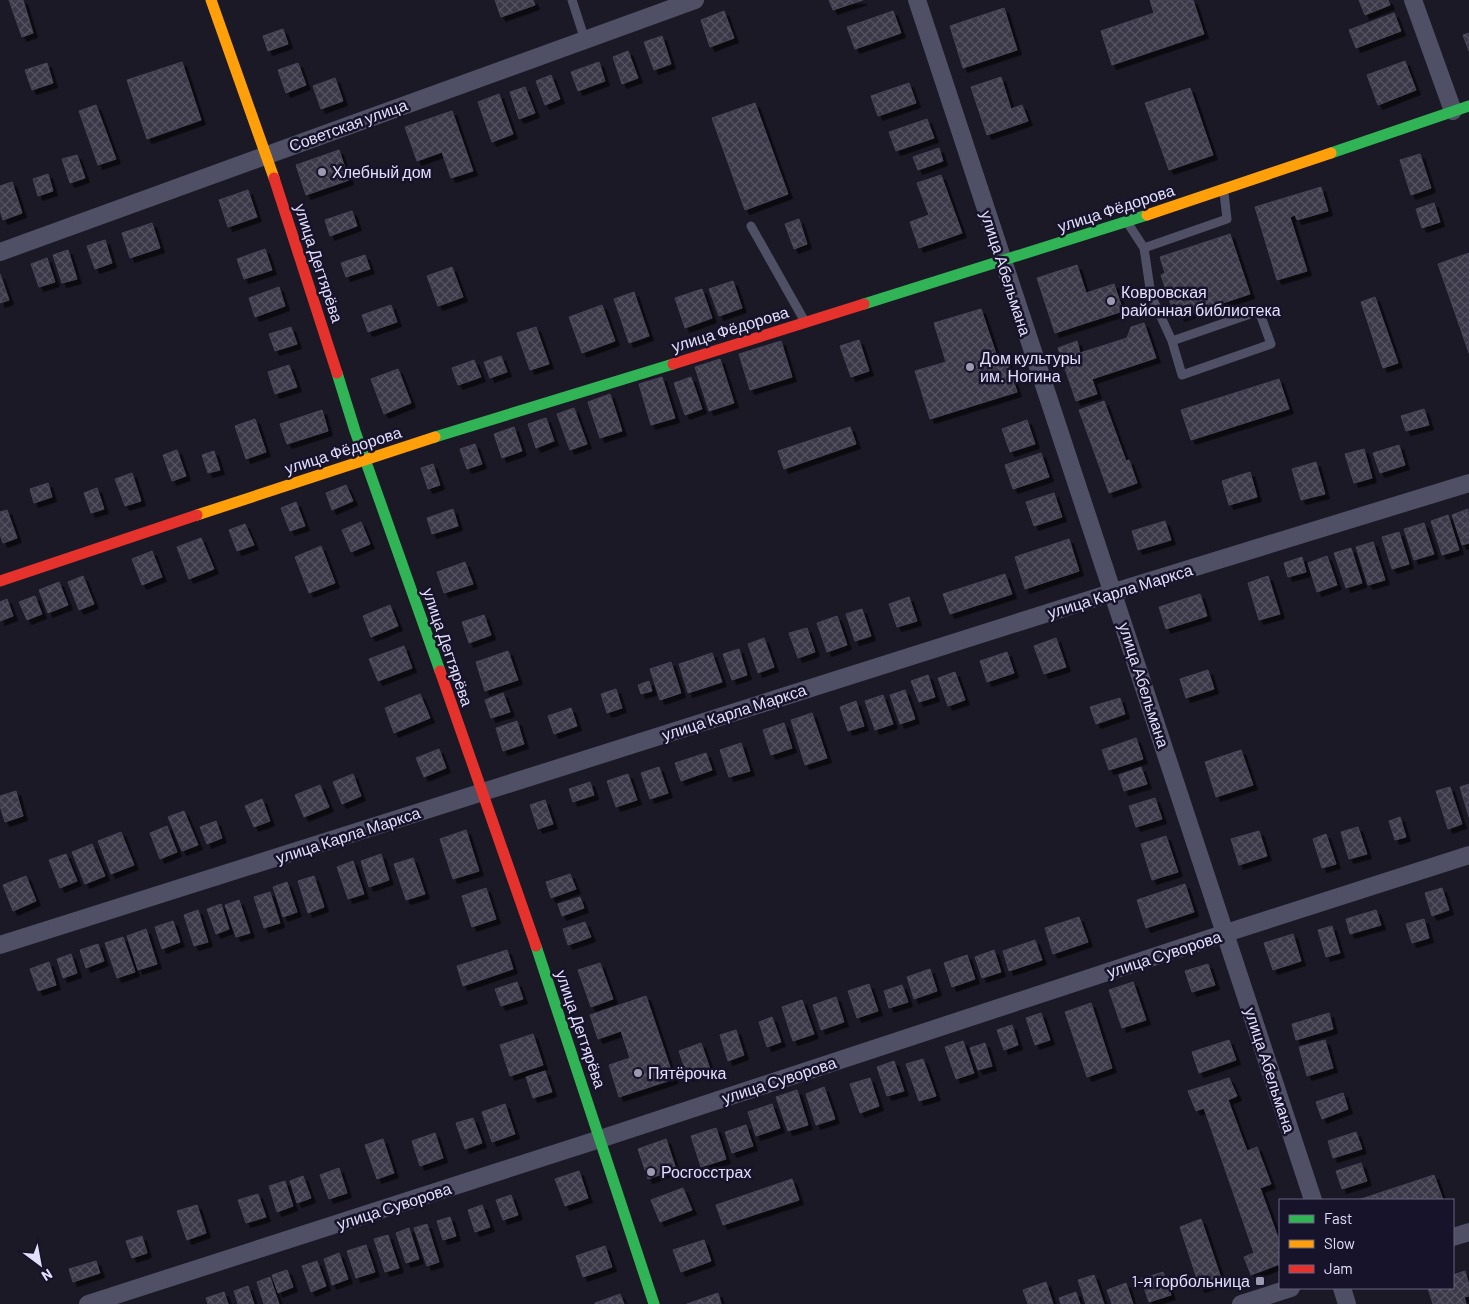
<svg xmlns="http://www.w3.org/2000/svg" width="1469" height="1304" viewBox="0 0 1469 1304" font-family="Barlow,sans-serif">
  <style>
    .building { fill: url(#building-cross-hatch); stroke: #474458; filter: url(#shadow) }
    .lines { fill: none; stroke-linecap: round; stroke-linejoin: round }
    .lane { stroke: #4f4f65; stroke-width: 9 }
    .street { stroke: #4f4f65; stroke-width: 18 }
    .fast { stroke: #30b455; stroke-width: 11 }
    .slow { stroke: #ff9f0a; stroke-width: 11 }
    .jam { stroke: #e5322d; stroke-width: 11 }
    .poi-dot { fill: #9c9ab1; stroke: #17132b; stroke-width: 2 }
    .labels { text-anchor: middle; stroke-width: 5; stroke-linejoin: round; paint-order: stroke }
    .street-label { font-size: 16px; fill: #e2dffd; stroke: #17132b }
    .poi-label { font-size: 16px; fill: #e2dffd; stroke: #17132b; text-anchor: start }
  </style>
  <defs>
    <pattern id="building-cross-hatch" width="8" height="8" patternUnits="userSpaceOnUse" patternTransform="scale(1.25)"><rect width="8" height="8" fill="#3a3846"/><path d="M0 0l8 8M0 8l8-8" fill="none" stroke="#565462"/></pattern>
    <filter id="shadow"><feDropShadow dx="4.5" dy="4.5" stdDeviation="0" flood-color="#0009"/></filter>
  </defs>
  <rect width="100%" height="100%" fill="#1a1925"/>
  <path class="building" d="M9,0h14l10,33 -11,4z
    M495,0h38l2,5 -34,12z
    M829,0h34l-30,10z
    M1150,0h43l11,34 -92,31 -11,-34 53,-18z
    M1359,0h29l2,5 -25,10z
    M1004,8l13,42 -54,18 -13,-42z
    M724,11l10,27 -24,9 -9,-27z
    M893,11l8,22 -46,16 -8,-22z
    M1394,13l7,18 -45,17 -7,-18z
    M283,29l5,15 -20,7 -5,-15z
    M1469,33v18l-6,-16z
    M662,36l9,28 -17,6 -10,-28z
    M628,51l10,27 -16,6 -9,-27z
    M1405,61l11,29 -38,15 -11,-30z
    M182,62l19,58 -54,19 -20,-59z
    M599,62l6,19 -27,10 -7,-19z
    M47,63l6,20 -21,7 -7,-20z
    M298,63l8,22 -20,8 -8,-23z
    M551,75l9,24 -15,6 -9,-24z
    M1001,77l10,32 11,-4 6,16 -41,14 -16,-48z
    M335,78l8,23 -22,8 -8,-23z
    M909,83l7,20 -38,13 -7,-20z
    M525,87l10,26 -16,6 -9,-27z
    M1190,88l23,67 -44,15 -24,-67z
    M499,94l14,40 -21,8 -14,-40z
    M755,103l33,91 -43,16 -33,-92z
    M96,105l20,54 -18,6 -19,-54z
    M452,111l21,60 -22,7 -9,-26 -25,9 -12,-34z
    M927,119l7,19 -38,13 -7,-19z
    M939,148l4,13 -25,9 -5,-13z
    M339,150l10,30 -43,15 -10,-30z
    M1420,154l11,34 -20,7 -11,-35z
    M77,155l8,23 -15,5 -8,-24z
    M48,174l5,17 -15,5 -5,-17z
    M941,175l21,58 -43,15 -9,-26 19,-7 -12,-32z
    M12,182l10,31 -19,7 -3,-10v-24z
    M1321,187l7,24 -31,9 -2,-5 -5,2 17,54 -30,9 -22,-73z
    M248,190l9,27 -29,10 -9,-27z
    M1434,203l6,19 -18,6 -6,-19z
    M352,211l5,15 -27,10 -5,-16z
    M799,219l8,25 -13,5 -9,-25z
    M152,223l8,25 -30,10 -8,-25z
    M1230,234l20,60 -70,23 -5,-14 -4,2 -10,-30 4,-2 -5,-16z
    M105,240l7,23 -17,6 -8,-23z
    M265,249l7,21 -28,9 -7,-20z
    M68,250l9,29 -15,4 -9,-28z
    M1469,253v100l-31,-89z
    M365,255l5,14 -24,8 -5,-14z
    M47,258l8,24 -16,5 -8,-23z
    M1077,265l9,28 28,-9 9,27 -68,22 -18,-55z
    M452,267l11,30 -25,9 -11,-30z
    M0,274l9,26 -9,3z
    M733,281l9,27 -23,8 -10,-27z
    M279,287l6,19 -30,11 -6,-19z
    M702,289l10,29 -27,10 -10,-30z
    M634,292l15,44 -20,7 -15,-44z
    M1375,297l23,66 -15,5 -22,-66z
    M391,305l6,17 -29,10 -6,-17z
    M602,305l13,36 -33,12 -13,-36z
    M981,309l16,48 8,-2 12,37 -87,27 -15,-48 31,-9 -12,-39z
    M1144,323l12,35 -64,21 5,15 -21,7 -18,-53 19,-7 3,12 47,-15 4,-11z
    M291,327l6,17 -22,7 -6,-17z
    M536,327l13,37 -19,6 -13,-37z
    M859,340l10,31 -18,6 -11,-31z
    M781,341l11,36 -42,13 -11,-36z
    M501,356l6,16 -17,6 -6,-16z
    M720,359l14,44 -25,8 -14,-44z
    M474,360l7,17 -23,8 -6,-17z
    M289,365l8,22 -22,7 -7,-22z
    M398,369l13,34 -27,11 -13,-35z
    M662,377l13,41 -24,7 -12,-41z
    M691,377l11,32 -17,6 -11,-32z
    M1279,379l10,30 -98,31 -10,-30z
    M610,394l12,37 -22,7 -12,-36z
    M1104,401l22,60 3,-1 8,23 -28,10 -30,-83z
    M574,408l13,36 -17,6 -13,-36z
    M1424,409l5,16 -23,6 -5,-15z
    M322,410l6,21 -41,13 -7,-20z
    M546,418l8,23 -18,7 -8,-24z
    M255,419l11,33 -20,7 -11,-33z
    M1027,420l8,24 -25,8 -8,-23z
    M514,427l8,24 -20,7 -8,-24z
    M850,427l6,17 -72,25 -6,-18z
    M475,444l7,20 -15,5 -7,-20z
    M1399,445l6,20 -25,8 -7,-20z
    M1364,449l8,29 -18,5 -9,-29z
    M177,450l9,26 -14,5 -9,-26z
    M214,451l6,19 -12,3 -6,-18z
    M1041,453l8,24 -36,12 -8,-24z
    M1316,462l9,32 -24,6 -9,-31z
    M433,464l7,21 -12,4 -7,-21z
    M1250,472l7,25 -28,8 -7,-24z
    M132,473l9,28 -16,5 -10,-27z
    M48,483l4,14 -18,6 -4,-14z
    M346,485l7,16 -21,9 -6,-17z
    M97,488l7,21 -13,4 -7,-20z
    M1054,493l8,24 -28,9 -8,-24z
    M296,502l9,24 -15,5 -9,-23z
    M453,509l5,17 -26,8 -5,-16z
    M1468,509l1,34 -7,2 -10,-30z
    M7,510l10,28 -14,5 -3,-9v-22z
    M1448,515l11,35 -17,5 -11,-34z
    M1165,521l6,19 -33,10 -6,-19z
    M361,522l9,22 -19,8 -9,-22z
    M1424,523l10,31 -20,6 -10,-31z
    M245,524l9,21 -17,6 -8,-21z
    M1399,532l10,32 -17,5 -10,-32z
    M201,538l13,31 -25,10 -12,-32z
    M1069,539l10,32 -54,18 -10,-32z
    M1373,542l12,38 -17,5 -12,-38z
    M321,546l14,37 -26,10 -14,-36z
    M1351,548l11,35 -16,5 -12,-35z
    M152,551l10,26 -20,8 -10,-26z
    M1327,556l10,29 -20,7 -9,-29z
    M1302,557l4,15 -18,5 -4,-14z
    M465,562l8,22 -29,9 -7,-21z
    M1005,574l7,20 -62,20 -7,-20z
    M83,576l11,28 -15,6 -11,-28z
    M1268,576l12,38 -21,6 -11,-37z
    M59,582l9,23 -20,8 -9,-23z
    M1200,594l7,22 -41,13 -7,-22z
    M35,596l7,18 -15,6 -8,-18z
    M909,597l8,24 -20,6 -8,-23z
    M7,599l6,17 -13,5v-19z
    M390,605l8,21 -27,11 -8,-21z
    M862,609l9,27 -16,5 -9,-27z
    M484,615l7,20 -22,8 -7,-21z
    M837,616l10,29 -20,7 -10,-29z
    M807,628l8,24 -17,6 -9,-25z
    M764,638l10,29 -16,6 -10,-29z
    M1056,638l10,29 -22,7 -10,-28z
    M404,646l8,22 -34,13 -9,-22z
    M739,649l8,26 -15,5 -9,-26z
    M508,651l10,29 -33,11 -9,-29z
    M1007,652l7,21 -27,9 -7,-21z
    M712,653l10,29 -34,11 -9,-29z
    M671,662l10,31 -21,7 -10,-31z
    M1208,670l6,19 -28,9 -6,-19z
    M955,672l10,28 -17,6 -10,-28z
    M928,675l7,22 -16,5 -8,-21z
    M649,681l3,10 -11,3 -3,-9z
    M616,689l6,19 -15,5 -6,-19z
    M905,690l10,29 -15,5 -10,-29z
    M503,693l7,19 -19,6 -6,-18z
    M420,694l10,24 -36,15 -9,-25z
    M883,695l10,29 -18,6 -10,-29z
    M1120,698l5,16 -29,10 -6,-17z
    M856,701l8,25 -16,5 -8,-24z
    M571,708l6,18 -23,8 -6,-18z
    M812,713l15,45 -22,7 -14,-45z
    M517,721l7,23 -21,7 -7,-23z
    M784,723l8,25 -21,7 -8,-25z
    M1136,738l7,21 -34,11 -7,-20z
    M741,743l9,28 -21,6 -9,-27z
    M439,749l7,19 -22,9 -8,-19z
    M1241,750l12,35 -37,12 -11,-35z
    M706,753l6,17 -31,11 -6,-18z
    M659,767l9,26 -18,6 -9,-26z
    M1141,767l6,17 -23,7 -5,-16z
    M353,774l8,22 -19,8 -9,-22z
    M628,774l9,26 -21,7 -9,-26z
    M590,782l4,13 -21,7 -4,-13z
    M1469,784v33l-9,-30z
    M320,785l9,22 -25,10 -9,-22z
    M1450,787l12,37 -14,5 -12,-38z
    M16,791l7,25 -18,6 -5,-16v-10z
    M1155,798l7,21 -26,8 -7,-21z
    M262,799l8,22 -16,6 -9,-21z
    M545,800l8,24 -15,5 -8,-24z
    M184,811l14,34 -16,6 -14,-34z
    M1400,817l6,20 -11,3 -6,-19z
    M216,821l6,17 -15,6 -7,-17z
    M167,826l10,26 -17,7 -10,-26z
    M1358,827l9,27 -18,5 -8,-27z
    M466,830l13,41 -26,8 -13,-40z
    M1259,831l8,25 -28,9 -8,-26z
    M121,832l13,33 -23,9 -13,-33z
    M1326,834l10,30 -14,4 -9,-29z
    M1166,836l12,36 -26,8 -11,-36z
    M92,844l13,32 -20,8 -13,-32z
    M66,854l11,27 -17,7 -11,-28z
    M381,854l8,26 -20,7 -8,-26z
    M413,858l12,36 -19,6 -12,-36z
    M353,861l11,33 -16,5 -11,-32z
    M570,874l6,15 -25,9 -5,-16z
    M26,876l10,25 -23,10 -10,-26z
    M314,876l10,31 -16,6 -10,-32z
    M287,882l10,30 -14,5 -10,-30z
    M1185,884l9,28 -48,16 -9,-28z
    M486,888l10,31 -24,8 -10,-31z
    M1442,888l7,22 -17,6 -7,-23z
    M270,892l10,31 -16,5 -10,-31z
    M580,897l4,11 -22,8 -4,-12z
    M239,900l11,33 -14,4 -11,-32z
    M221,904l8,25 -13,5 -9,-25z
    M198,910l10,32 -14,4 -10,-31z
    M1376,910l5,15 -31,9 -4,-15z
    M1079,917l9,25 -35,12 -8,-26z
    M1424,919l5,19 -17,5 -6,-19z
    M173,921l7,21 -18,7 -7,-22z
    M585,922l6,15 -23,8 -5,-16z
    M1332,926l8,27 -14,4 -8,-27z
    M146,929l11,35 -19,6 -11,-34z
    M1293,934l8,27 -28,9 -9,-27z
    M123,937l12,35 -18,6 -12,-35z
    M1035,940l7,20 -33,11 -6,-20z
    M98,944l6,17 -18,7 -6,-18z
    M507,950l6,19 -50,17 -6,-20z
    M994,950l7,22 -19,6 -7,-21z
    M71,954l6,19 -14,5 -6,-19z
    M967,955l8,24 -23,8 -8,-24z
    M49,962l7,23 -18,6 -8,-22z
    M600,963l13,36 -22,8 -13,-37z
    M1208,964l7,21 -23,7 -7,-21z
    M930,969l7,22 -23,8 -7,-22z
    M517,982l6,17 -22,7 -6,-17z
    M1133,982l13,38 -24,8 -13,-38z
    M869,984l9,27 -21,7 -9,-27z
    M902,985l6,17 -19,6 -5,-17z
    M646,996l28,83 -55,18 -10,-32 21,-7 -9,-27 -23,8 -8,-24z
    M836,997l8,25 -23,8 -8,-25z
    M802,1000l12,34 -21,7 -11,-34z
    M1091,1003l21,65 -25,9 -22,-65z
    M1041,1013l9,27 -15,5 -9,-27z
    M1329,1013l4,16 -37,11 -4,-16z
    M772,1017l9,25 -14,5 -8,-25z
    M1012,1025l6,20 -14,5 -7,-20z
    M736,1030l8,25 -16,6 -8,-26z
    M533,1034l10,31 -33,11 -10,-31z
    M1229,1040l7,20 -37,13 -7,-21z
    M1325,1040l8,28 -26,8 -8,-29z
    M963,1041l11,32 -18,6 -11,-32z
    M701,1043l9,26 -22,8 -9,-26z
    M985,1043l7,23 -14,4 -8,-22z
    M923,1059l13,37 -17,5 -13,-37z
    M894,1061l10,30 -17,5 -10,-29z
    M545,1071l7,21 -19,6 -7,-21z
    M870,1078l9,28 -19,7 -10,-29z
    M1229,1078l8,18 -9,4 19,51 10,-4 14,37 -11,4 20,55v21l-29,11 -7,-18 10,-4 -50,-145 -8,3 -8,-20z
    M824,1087l11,32 -19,6 -10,-31z
    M797,1090l11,35 -20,6 -12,-34z
    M1343,1093l5,16 -26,10 -6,-17z
    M505,1104l10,30 -23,8 -10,-30z
    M772,1104l8,24 -24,8 -8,-24z
    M473,1118l9,25 -17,6 -9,-26z
    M746,1125l7,21 -21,7 -7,-21z
    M716,1128l10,31 -25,8 -10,-31z
    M1356,1132l6,17 -29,9 -5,-17z
    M435,1133l8,25 -23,8 -8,-25z
    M383,1139l11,34 -17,6 -12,-34z
    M666,1139l10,30 -28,10 -10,-30z
    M1361,1163l6,18 -25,8 -6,-18z
    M339,1168l8,25 -18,6 -9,-24z
    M579,1171l9,27 -23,8 -10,-27z
    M1434,1175l9,25h-85z
    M303,1176l8,22 -14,5 -7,-22z
    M792,1179l7,21 -76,25 -7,-20z
    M285,1181l8,25 -16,6 -8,-26z
    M683,1188l9,22 -32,12 -9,-22z
    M258,1194l8,23 -20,6 -8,-23z
    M511,1195l7,20 -15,5 -7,-20z
    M197,1205l9,28 -19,7 -10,-29z
    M482,1205l8,22 -15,5 -7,-22z
    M450,1217l6,19 -13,4 -6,-19z
    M1201,1219l21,62 -22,7 -20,-61z
    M427,1224l12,38 -12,4 -13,-38z
    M409,1228l10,31 -13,4 -10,-30z
    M388,1235l11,33 -14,4 -11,-33z
    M142,1236l5,17 -15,5 -6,-17z
    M704,1240l7,21 -30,11 -8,-22z
    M366,1245l9,27 -19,6 -9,-27z
    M605,1246l7,21 -29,10 -7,-21z
    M339,1253l9,26 -16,6 -8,-26z
    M96,1261l4,12 -27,9 -4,-13z
    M317,1261l9,25 -15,6 -9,-26z
    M287,1270l6,17 -15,6 -6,-18z
    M1465,1271l4,14v11l-5,1 2,7h-33l-5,-16h25v-13z
    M1163,1272l8,23 -22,7 -8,-23z
    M1094,1275l10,29h-18l-8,-24z
    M270,1277l9,27h-15l-7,-22z
    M1046,1282l7,22h-25l-5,-14z
    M1126,1283l7,21h-21l-5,-14z
    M248,1286l6,18h-16l-4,-13z
    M224,1292l4,12h-20l-2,-6z
    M1076,1292l4,12h-19l-2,-6z
    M718,1293l3,11h-34z
    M620,1294l4,10h-29v-1z"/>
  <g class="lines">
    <path class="lane" d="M572,0l13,40
      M1129,225l15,23 7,47 21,46 10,34 89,-31 -12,-33 -87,30
      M751,226l53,94
      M1144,248l83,-29 -3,-26"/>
    <path class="street" d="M917,0l396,1200
      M1413,0l40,111
      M0,252l695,-252
      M0,945l1114,-353 355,-109
      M1453,1237l16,-5
      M1342,1288l5,16
      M88,1304l512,-165 626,-206 243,-78
      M1241,1304l50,-16"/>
    <path class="fast" d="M1331,153l138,-47
      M864,304l283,-89
      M337,373l18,58 85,240
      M435,437l238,-73
      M536,946l118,358"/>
    <path class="slow" d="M211,0l63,178
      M1147,215l184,-62
      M197,515l238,-78"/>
    <path class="jam" d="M274,178l63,195
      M673,364l191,-60
      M0,581l197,-66
      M440,671l96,275"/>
  </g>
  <g class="poi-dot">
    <circle cx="322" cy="172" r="5"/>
    <circle cx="1111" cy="301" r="5"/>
    <circle cx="970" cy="367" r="5"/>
    <circle cx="638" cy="1073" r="5"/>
    <circle cx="651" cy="1172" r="5"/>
    <rect x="1255" y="1276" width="10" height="10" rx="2.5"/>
  </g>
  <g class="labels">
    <g class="street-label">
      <text transform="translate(348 125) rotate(-20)" y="6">Советская улица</text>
      <text transform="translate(1116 208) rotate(-18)" y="6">улица Фёдорова</text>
      <text transform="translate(319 263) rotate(72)" y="6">улица Дегтярёва</text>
      <text transform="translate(1006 273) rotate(72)" y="6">улица Абельмана</text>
      <text transform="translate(730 329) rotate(-17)" y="6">улица Фёдорова</text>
      <text transform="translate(343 450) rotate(-18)" y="6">улица Фёдорова</text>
      <text transform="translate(1120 591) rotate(-17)" y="6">улица Карла Маркса</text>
      <text transform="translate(448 647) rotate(71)" y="6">улица Дегтярёва</text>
      <text transform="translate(1144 685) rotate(72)" y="6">улица Абельмана</text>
      <text transform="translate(734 712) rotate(-18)" y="6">улица Карла Маркса</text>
      <text transform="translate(348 835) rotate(-18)" y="6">улица Карла Маркса</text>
      <text transform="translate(1164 954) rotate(-18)" y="6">улица Суворова</text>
      <text transform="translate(581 1029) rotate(71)" y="6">улица Дегтярёва</text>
      <text transform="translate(1270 1070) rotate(72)" y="6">улица Абельмана</text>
      <text transform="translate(779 1080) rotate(-18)" y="6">улица Суворова</text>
      <text transform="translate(394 1206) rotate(-18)" y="6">улица Суворова</text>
    </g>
    <g class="poi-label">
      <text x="332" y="178">Хлебный дом</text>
      <text x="1121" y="298">Ковровская<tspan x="1121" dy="18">районная библиотека</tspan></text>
      <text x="980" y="364">Дом культуры<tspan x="980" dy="18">им. Ногина</tspan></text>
      <text x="648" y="1079">Пятёрочка</text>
      <text x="661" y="1178">Росгосстрах</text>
      <text x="1250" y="1287" text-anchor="end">1-я горбольница</text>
    </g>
  </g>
  <rect x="1279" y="1199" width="175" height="90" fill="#17132b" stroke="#68657f"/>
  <rect x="1289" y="1215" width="25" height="8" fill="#30b455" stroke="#68657f"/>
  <text x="1324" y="1224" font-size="15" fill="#e2dffd">Fast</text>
  <rect x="1289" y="1240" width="25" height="8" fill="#ff9f0a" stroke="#68657f"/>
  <text x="1324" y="1249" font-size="15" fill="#e2dffd">Slow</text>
  <rect x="1289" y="1265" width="25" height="8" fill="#e5322d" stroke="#68657f"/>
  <text x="1324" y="1274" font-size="15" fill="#e2dffd">Jam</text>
  <g transform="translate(40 1264) rotate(148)" stroke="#17132b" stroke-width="4" paint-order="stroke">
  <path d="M0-4L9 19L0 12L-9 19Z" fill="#e2dffd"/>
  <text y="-8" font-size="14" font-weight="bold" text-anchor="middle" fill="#e2dffd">N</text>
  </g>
</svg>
